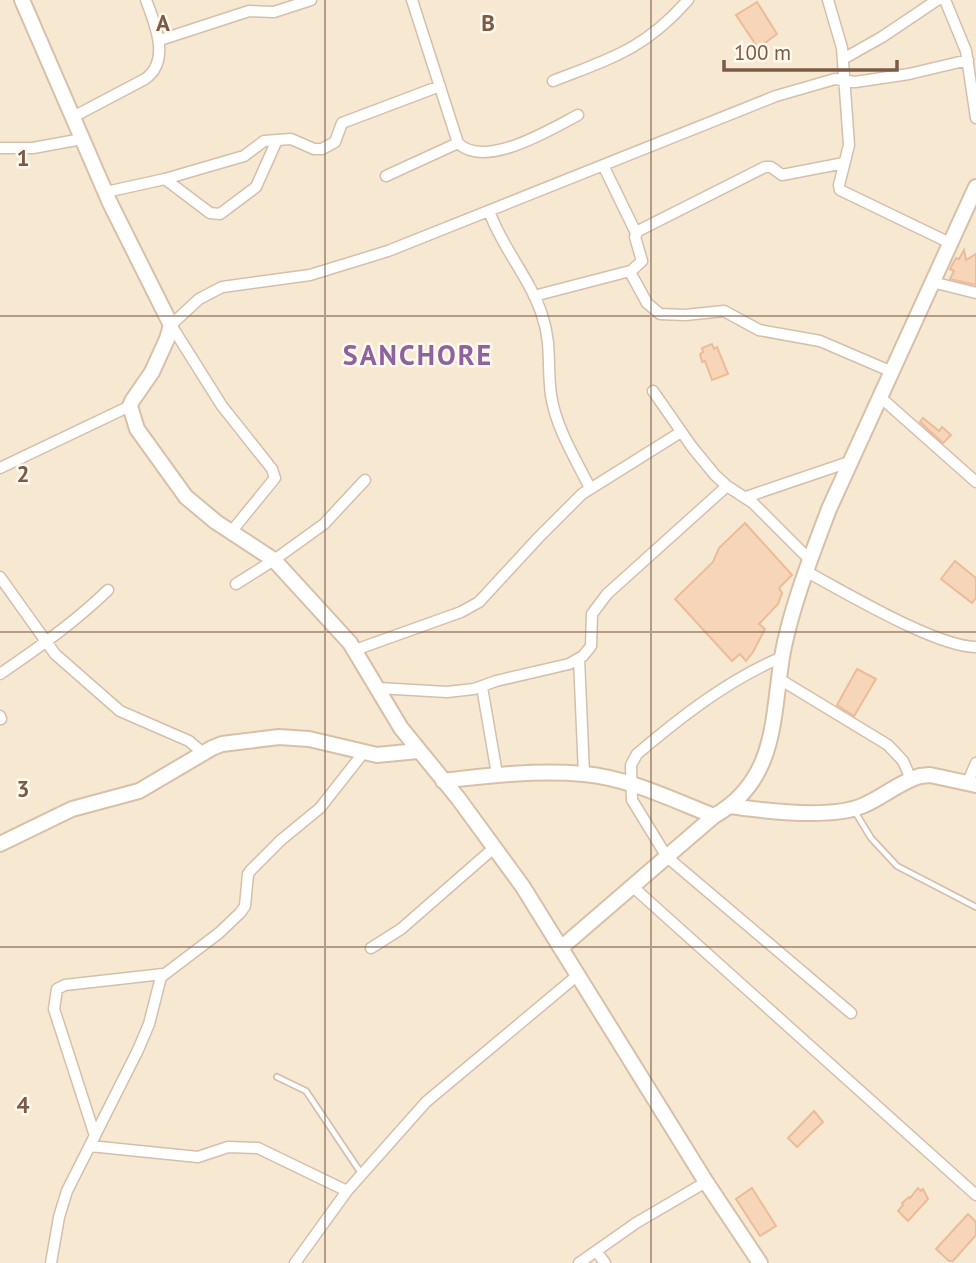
<svg xmlns="http://www.w3.org/2000/svg" width="976" height="1263" viewBox="0 0 976 1263" font-family="'PT Sans',sans-serif">
  <style>
    .residential { fill: #f7e8d2 }
    .building { fill: #f7d5b9; stroke: #ecbb98; stroke-width: 2 }
    .lines { fill: none; stroke-linecap: round; stroke-linejoin: round }
    .lane-casing { stroke: #d5bfac; stroke-width: 8 }
    .street-casing { stroke: #d5bfac; stroke-width: 13 }
    .secondary-casing { stroke: #d8c0a8; stroke-width: 18 }
    .lane { stroke: #fff; stroke-width: 4.5 }
    .street { stroke: #fff; stroke-width: 10 }
    .secondary { stroke: #fff; stroke-width: 14 }
    .grid { fill: none; stroke: #7b5b46; stroke-width: 2; stroke-opacity: 0.55 }
    .labels { text-anchor: middle; stroke-width: 5; stroke-linejoin: round; paint-order: stroke }
    .district-label { font-size: 28px; font-weight: bold; letter-spacing: 2px; fill: #8d629f; stroke: #fff9ed }
    .grid-label { font-size: 23px; text-anchor: middle; font-weight: bold; fill: #7b5b46; stroke: #fff9ed; stroke-width: 5; stroke-linejoin: round; paint-order: stroke }
  </style>
  <rect width="100%" height="100%" fill="#fff6e5"/>
  <path class="residential" d="M0,0h976v1263h-976z"/>
  <path class="building" d="M757,2l20,32 -19,14 -22,-33z
    M964,250l2,10 10,-6v31l-26,-6 4,-8 -4,-2 6,-11 3,1z
    M712,344l2,5 3,-2 11,27 -16,6 -7,-19 -3,1 -2,-8 3,-2 -1,-4z
    M923,418l16,13 3,-4 9,8 -8,8 -23,-21z
    M745,523l47,52 -13,13 3,5 -4,11 -19,20 6,5 -12,23 -7,9 -6,-7 -8,7 -57,-62 38,-37 6,-14z
    M955,561l21,17v20l-4,5 -31,-24z
    M857,669l19,10 -22,37 -17,-11z
    M814,1111l9,11 -26,25 -9,-9z
    M752,1188l24,38 -16,10 -24,-37z
    M918,1188l3,3 2,-2 5,10 -20,22 -10,-10 5,-6 -1,-2 7,-6 1,1z
    M968,1214l8,8v13l-23,26h-4l-13,-12z"/>
  <g class="lines">
    <g class="lane-casing">
      <path id="lane" d="M854,810l17,28 26,28 79,41
        M277,1077l29,14 55,82"/>
    </g>
    <g class="street-casing">
      <path id="street" d="M412,0l46,143c27,27 93,-14 120,-28
        M828,0l14,48 6,83 1,14 -10,40 1,5 110,53
        M945,0l21,51 10,67
        M160,40l89,-29 25,1 37,-12
        M843,59l39,-22 55,-37
        M553,81c59,-23 92,-32 135,-81
        M73,117l72,-38c26,-18 10,-55 1,-79
        M0,148h33l49,-9
        M844,163l-62,12 -11,-8h-6l-127,64 -3,6 7,24 -12,11 17,31 13,11 25,1 39,-4 35,19 61,11 70,30
        M603,165l33,68
        M386,176l72,-33
        M165,179l45,34 10,1 36,-27 21,-47
        M106,192l59,-13 79,-23 20,-15 27,-2 23,10h8l13,-7 7,-19 98,-37
        M489,211c13,37 41,67 53,104 10,29 5,52 9,80 5,33 24,63 39,93
        M932,282l44,11
        M534,296l96,-25
        M653,391l39,56 23,28 12,11 26,17 57,57
        M879,396l97,86
        M0,468l130,-62
        M746,497l103,-35
        M231,532l44,-54 -3,-9 -50,-63 -51,-81 28,-26 23,-12 88,-12 78,-24 388,-155 59,-17 20,3 54,-8 59,-14
        M807,572c38,20 129,75 169,75
        M0,577l55,77 65,57 69,30 14,12
        M236,584l38,-24 50,-36 41,-44
        M355,650l106,-38 18,-10 59,-64 44,-44 99,-62
        M782,657c-54,23 -100,59 -145,97l-6,11 1,35 35,57 184,156
        M579,659l5,115
        M0,674c38,-26 75,-52 108,-84
        M781,680l107,65 15,16 8,18
        M482,687l15,87
        M378,688l69,4 27,-3 22,-8 73,-17 14,-8 8,-10 1,-32 15,-20 120,-108
        M0,716l1,3
        M967,784l9,-21
        M633,887l343,308
        M371,948l30,-19 94,-82
        M95,1136l-41,-127 3,-20 8,-4 98,-11
        M90,1146l108,11 30,-10 30,1 89,43
        M596,1251l9,12
        M51,1263l8,-46 8,-26 71,-141 11,-26 12,-47 58,-44 21,-20 5,-7 3,-32 3,-4 30,-30 39,-32 44,-56
        M295,1263l52,-72 79,-89 153,-128
        M579,1263l57,-40 70,-41"/>
    </g>
    <g class="secondary-casing">
      <path id="secondary" d="M22,0l88,203 61,122 -4,14 -15,33 -20,29 -2,5 7,23 49,68 30,25 58,38 76,83 51,85 57,70 65,89 183,295 54,81
        M443,781c46,-6 95,-11 141,-7 45,4 89,26 130,42
        M730,806c34,5 100,13 132,0 20,-8 37,-24 58,-30l10,-1 46,10
        M0,844l72,-35 67,-18 73,-43 10,-4 57,-7 30,2 68,16 41,-4
        M562,947l152,-131c63,-36 58,-97 68,-159 8,-47 30,-103 47,-148l147,-322"/>
    </g>
    <use href="#lane" class="lane"/>
    <use href="#street" class="street"/>
    <use href="#secondary" class="secondary"/>
  </g>
  <path class="grid" d="M325,0v1263M651,0v1263M0,316h976M0,632h976M0,947h976"/>
  <g class="labels">
    <g class="district-label">
      <text x="418" y="365">SANCHORE</text>
    </g>
  </g>
  <g class="grid-label">
    <text x="163" y="31">A</text>
    <text x="488" y="31">B</text>
    <text x="23" y="166">1</text>
    <text x="23" y="482">2</text>
    <text x="23" y="797">3</text>
    <text x="23" y="1113">4</text>
  </g>
  <path d="M724 60v10h173v-10" fill="none" stroke="#7b5b46" stroke-width="3.5"/>
  <text x="734" y="60" font-size="21" fill="#7b5b46" stroke="#fff9ed" stroke-width="5" paint-order="stroke">100 m</text>
</svg>
